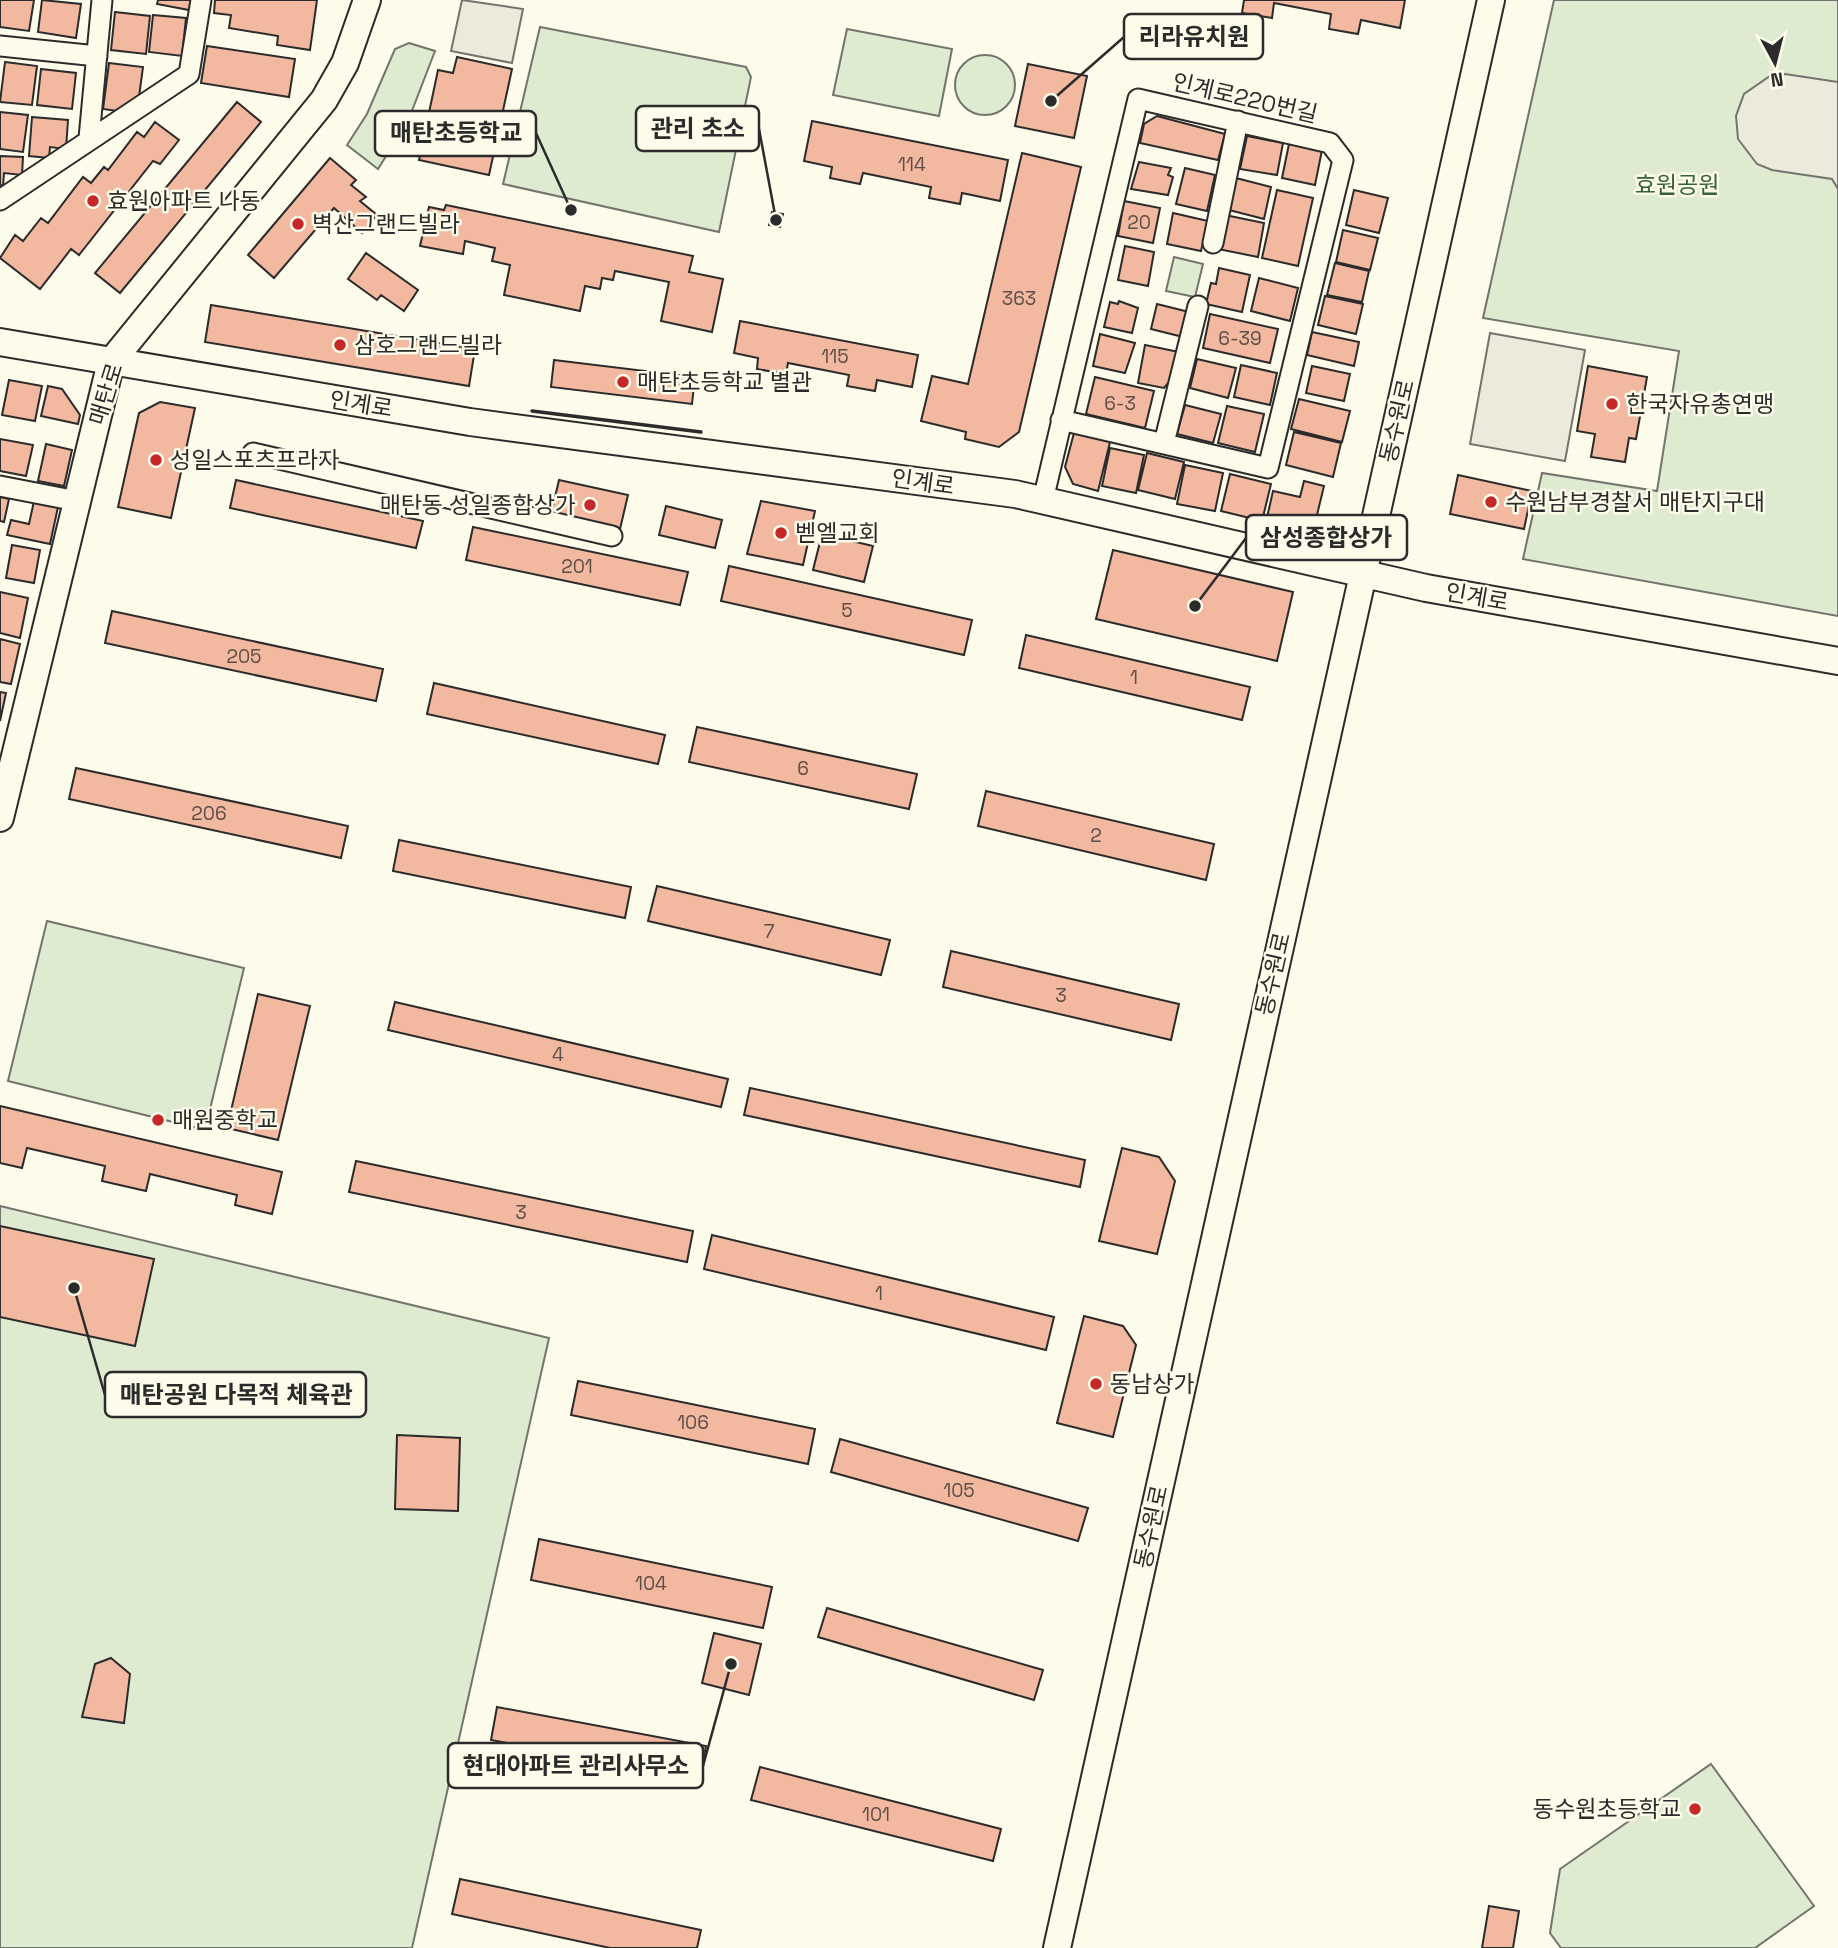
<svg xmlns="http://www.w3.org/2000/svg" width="1838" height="1948" viewBox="0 0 1838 1948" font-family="'Space Grotesk','Noto Sans KR',sans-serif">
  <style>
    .green { fill: #deebd1; stroke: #74746e; stroke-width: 2 }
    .parking { fill: #eceadb; stroke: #74746e; stroke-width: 2 }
    .building { fill: #f2b8a0; stroke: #2b2b2b; stroke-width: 2 }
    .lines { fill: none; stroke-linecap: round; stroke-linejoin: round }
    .street-casing { stroke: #2b2b2b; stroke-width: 23 }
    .secondary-casing { stroke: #2b2b2b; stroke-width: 30 }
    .street { stroke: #fdfbea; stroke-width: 19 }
    .secondary { stroke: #fdfbea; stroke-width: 26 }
    .wall { stroke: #2b2b2b; stroke-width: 3.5 }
    .poi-dot { fill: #c62828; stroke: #fdfbea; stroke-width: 2.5 }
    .labels { text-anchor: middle; stroke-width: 5; stroke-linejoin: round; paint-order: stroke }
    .number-label { font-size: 19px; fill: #5d4e48 }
    .street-label { font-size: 23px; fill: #2b2b2b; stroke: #fdfbea }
    .park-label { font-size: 23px; fill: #34623c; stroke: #fdfbea }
    .poi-label { font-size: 23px; fill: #2b2b2b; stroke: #fdfbea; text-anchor: start }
    .leader { fill: none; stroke: #2b2b2b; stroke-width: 2.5 }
    .callout-dot { fill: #2b2b2b; stroke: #fdfbea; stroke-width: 2.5 }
    .callout { fill: #fdfbea; stroke: #2b2b2b; stroke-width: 2.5 }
    .callout-label { font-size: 24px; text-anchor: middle; font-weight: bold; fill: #2b2b2b }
  </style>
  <rect width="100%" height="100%" fill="#fdfbea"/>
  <path class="green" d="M1554,0h284v616l-315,-57 19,-86 115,18 22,-140 -196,-33z
    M540,27l206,40 5,10 -32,155 -216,-48z
    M847,29l105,20 -13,67 -106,-21z
    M409,43l26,8 -27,70 -30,48 -31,-24 20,-31 28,-65z
    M955 85a30 30 0 1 1 60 0a30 30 0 1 1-60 0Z
    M1174,257l29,7 -8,33 -29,-6z
    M47,921l197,47 -39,162 -197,-49z
    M0,1206l549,132 -137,610h-412z
    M1711,1764l103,142 -59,42h-194l-11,-15 10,-64z"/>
  <path class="parking" d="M462,0l61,9 -11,54 -61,-12z
    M1785,74l53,8v107l-6,-10 -60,-9 -15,-6 -19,-25 -2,-23 8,-22 26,-18z
    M1490,333l95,17 -20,111 -95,-17z"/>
  <path class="building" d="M0,0h34l-5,31 -29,-4z
    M42,0l39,4 -5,34 -38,-6z
    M158,0h33l-2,10 -32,-6z
    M215,0h102l-7,50 -33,-5 1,-9 -49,-8 2,-13 -17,-2z
    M1244,0h161l-5,28 -39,-8 -3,14 -29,-5 2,-15 -57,-11 -2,15 -30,-5z
    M115,12l35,4 -4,38 -35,-4z
    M153,15l33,3 -4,38 -33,-4z
    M207,46l88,13 -6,38 -88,-14z
    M457,57l55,12 -23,106 -70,-15 19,-90 15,3z
    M5,62l32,4 -5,39 -32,-3z
    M109,63l34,4 -4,30 -22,14 -14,-2z
    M1028,64l59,12 -13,62 -59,-12z
    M41,69l35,4 -4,36 -35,-4z
    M237,102l24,20 -141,171 -25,-20z
    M0,112l28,3 -5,37 -23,-3z
    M1157,116l68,18 -7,26 -78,-17 4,-19z
    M32,117l36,3 -2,29 -16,-2 -1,11 -20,-2z
    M812,121l196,39 -8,41 -38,-8 -2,11 -31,-6 2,-11 -68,-14 -3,11 -30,-6 2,-11 -28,-6z
    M155,122l24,18 -19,24 -7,-3 -74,94 -8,-6 -31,40 -40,-31 15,-23 8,6 18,-23 7,5 35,-46 8,6 13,-16 4,3 29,-38 7,5z
    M1247,136l36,7 -6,32 -37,-6z
    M1289,144l33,6 -7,35 -33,-7z
    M1022,153l59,14 -62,265 -20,15 -34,-8 1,-7 -45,-11 11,-45 36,8z
    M0,156l23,1 -1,18 -18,-2 -1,13 -3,-1z
    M330,158l26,22 -5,5 15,12 -6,4 17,14 -15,18 -28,-25 -60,70 -26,-23z
    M1139,162l32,6 -3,7 5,2 -5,18 -37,-6z
    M1185,168l30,7 -8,36 -31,-7z
    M1236,178l35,9 -7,32 -35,-9z
    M1277,190l36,8 -15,68 -36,-8z
    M1354,190l34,8 -9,35 -33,-8z
    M1124,201l36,7 -7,35 -35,-7z
    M446,205l247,51 -4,16 34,7 -11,53 -51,-11 8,-39 -54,-11 -2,9 -11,-2 -2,11 -15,-3 -5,25 -76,-16 6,-30 -18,-4 3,-13 -30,-7 -2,13 -43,-8 9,-39 15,3z
    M772,212l11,2 -3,13 -11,-2z
    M1173,213l35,8 -7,30 -34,-7z
    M1225,215l39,8 -6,34 -40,-8z
    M1343,230l35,8 -8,32 -34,-8z
    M1125,246l29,6 -6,34 -30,-6z
    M366,253l52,37 -14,21 -23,-16 -4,5 -29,-21z
    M1335,263l34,8 -7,31 -35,-7z
    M1219,268l31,7 -8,37 -36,-8 5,-21 5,1z
    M1259,278l39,10 -8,33 -39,-10z
    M1325,296l38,8 -7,30 -38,-9z
    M1119,301l19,7 -6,25 -28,-6 6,-25 8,2z
    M1157,304l32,8 -6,25 -32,-8z
    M211,305l264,44 -6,37 -264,-44z
    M1210,314l68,15 -8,34 -67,-15z
    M740,321l178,34 -6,32 -35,-7 -2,11 -28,-5 2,-11 -61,-12 -2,11 -29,-5 1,-11 -24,-5z
    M1312,332l47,10 -5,24 -47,-11z
    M1100,334l35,9 -10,30 -32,-7z
    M1145,345l34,7 -4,23 -11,13 -26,-5z
    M1197,359l39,9 -8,30 -38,-10z
    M554,360l141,17 -3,27 -141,-17z
    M1241,365l36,8 -7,32 -36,-8z
    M1312,366l38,8 -6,27 -38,-8z
    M1588,366l59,11 -11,62 -7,-1 -4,24 -34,-5 4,-23 -18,-3z
    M1095,377l59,14 -9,37 -59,-14z
    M9,380l33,6 -7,35 -33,-6z
    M48,386l14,3 18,26 -2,9 -37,-8z
    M1299,399l51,12 -8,31 -51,-13z
    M160,402l35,6 -24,110 -53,-11 21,-94z
    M1185,405l36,9 -8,29 -36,-9z
    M1227,406l37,8 -9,38 -37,-9z
    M1075,429l36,9 -13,53 -25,-7 -8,-17z
    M1294,432l47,11 -8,34 -47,-12z
    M0,439l33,6 -7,31 -26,-5z
    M46,444l26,6 -8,36 -26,-5z
    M1110,448l34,7 -8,38 -34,-7z
    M1147,453l37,9 -9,37 -37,-9z
    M1185,465l38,8 -8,38 -38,-7z
    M1230,474l41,10 -9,37 -41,-10z
    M1458,475l74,16 -8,38 -74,-15z
    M236,480l187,41 -7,27 -186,-40z
    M559,480l69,15 -8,34 -69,-15z
    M1304,481l20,5 -8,33 -18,10 -32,-7 7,-31 27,6z
    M0,497l9,2 -5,23 -4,-1z
    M34,501l24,6 -8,37 -43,-9 4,-15 18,4z
    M761,501l54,10 -12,54 -56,-11z
    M666,506l56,14 -7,28 -56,-13z
    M473,527l215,45 -8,33 -214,-45z
    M822,534l51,12 -9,36 -51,-12z
    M12,545l28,5 -6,33 -28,-5z
    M1113,550l180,42 -16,69 -181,-42z
    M729,566l243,54 -8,35 -243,-54z
    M0,592l28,6 -8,40 -20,-5z
    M112,611l271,58 -7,32 -271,-58z
    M1026,635l224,52 -8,33 -223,-52z
    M0,639l20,5 -9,40 -11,-2z
    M434,683l231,52 -7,29 -231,-50z
    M0,692l6,1 -6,28z
    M697,727l220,47 -8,35 -220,-47z
    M76,768l272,58 -7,32 -272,-59z
    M986,791l228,53 -8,36 -228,-54z
    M399,840l232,47 -6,31 -232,-47z
    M657,886l233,54 -9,35 -233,-54z
    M951,951l228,53 -8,36 -228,-53z
    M258,994l52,12 -32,134 -51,-12z
    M395,1002l333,77 -7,28 -333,-77z
    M750,1088l335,72 -5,27 -336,-72z
    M0,1106l282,66 -10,42 -37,-9 2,-10 -87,-21 -4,17 -44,-10 3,-15 -78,-18 -5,20 -22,-5z
    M1122,1148l37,9 16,24 -18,73 -58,-13z
    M356,1161l337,70 -6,31 -338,-70z
    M0,1226l154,33 -19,87 -135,-29z
    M712,1235l342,82 -8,33 -342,-81z
    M1084,1316l39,10 13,19 -23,92 -56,-14z
    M578,1381l237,48 -7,35 -237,-49z
    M397,1435l63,3 -2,73 -63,-2z
    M840,1439l248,69 -10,33 -247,-69z
    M539,1539l233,48 -9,41 -232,-48z
    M827,1608l216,62 -9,30 -216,-63z
    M714,1633l47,11 -12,51 -47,-12z
    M111,1658l19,16 -6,49 -42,-6 13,-53z
    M497,1707l209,39 -6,32 -209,-38z
    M760,1767l241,62 -8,32 -242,-61z
    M460,1879l241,51 -4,18h-87l-158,-34z
    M1489,1906l30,5 -6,37h-31z"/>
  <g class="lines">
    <g class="street-casing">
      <path id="street" d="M0,46l97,10
        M89,138l13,-138
        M0,200l189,-126 12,-74
        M1213,243l25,-122
        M1164,443l34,-137
        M253,453l359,83
        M0,486l77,15
        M1043,500l95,-401 192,44 13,17 -75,308 -207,-48"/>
    </g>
    <g class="secondary-casing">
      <path id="secondary" d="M0,342l470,80 545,72 411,94 412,73
        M0,818l111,-456 213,-262 21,-37 22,-63
        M1057,1948l434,-1948"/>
    </g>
    <use href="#street" class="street"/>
    <use href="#secondary" class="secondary"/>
    <path class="wall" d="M532,411l169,21"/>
  </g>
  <g class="poi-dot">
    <circle cx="93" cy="201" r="7"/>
    <circle cx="298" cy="224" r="7"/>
    <circle cx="340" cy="345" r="7"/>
    <circle cx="623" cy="382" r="7"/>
    <circle cx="1612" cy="404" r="7"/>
    <circle cx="156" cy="460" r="7"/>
    <circle cx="1491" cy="502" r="7"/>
    <circle cx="590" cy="505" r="7"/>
    <circle cx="781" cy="533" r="7"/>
    <circle cx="158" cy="1120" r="7"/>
    <circle cx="1096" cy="1384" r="7"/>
    <circle cx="1695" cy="1809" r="7"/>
  </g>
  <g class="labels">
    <g class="number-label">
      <text x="912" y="171">114</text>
      <text x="1139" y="229">20</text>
      <text x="1019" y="305">363</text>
      <text x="1240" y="345">6-39</text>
      <text x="835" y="363">115</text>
      <text x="1120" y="410">6-3</text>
      <text x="577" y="573">201</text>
      <text x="847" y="617">5</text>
      <text x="244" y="663">205</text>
      <text x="1134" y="684">1</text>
      <text x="803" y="775">6</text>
      <text x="209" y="820">206</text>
      <text x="1096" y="842">2</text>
      <text x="769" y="938">7</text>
      <text x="1061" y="1002">3</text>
      <text x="558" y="1061">4</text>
      <text x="521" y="1219">3</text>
      <text x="879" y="1300">1</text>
      <text x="693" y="1429">106</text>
      <text x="959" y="1497">105</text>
      <text x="651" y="1590">104</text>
      <text x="876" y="1821">101</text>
    </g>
    <g class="street-label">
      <text transform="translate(1245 98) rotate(13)" y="8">인계로220번길</text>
      <text transform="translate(106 394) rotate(-73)" y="8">매탄로</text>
      <text transform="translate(361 404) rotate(9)" y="8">인계로</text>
      <text transform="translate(1397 421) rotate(-77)" y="8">동수원로</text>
      <text transform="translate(923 482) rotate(8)" y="8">인계로</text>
      <text transform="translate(1477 597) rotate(10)" y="8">인계로</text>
      <text transform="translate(1273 974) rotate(-77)" y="8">동수원로</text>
      <text transform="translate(1151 1527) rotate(-78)" y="8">동수원로</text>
    </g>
    <g class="park-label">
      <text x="1677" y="193">효원공원</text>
    </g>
    <g class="poi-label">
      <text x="107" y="209">효원아파트 나동</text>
      <text x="312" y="232">벽산그랜드빌라</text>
      <text x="354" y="353">삼호그랜드빌라</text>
      <text x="637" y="390">매탄초등학교 별관</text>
      <text x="1626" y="412">한국자유총연맹</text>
      <text x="170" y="468">성일스포츠프라자</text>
      <text x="1505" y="510">수원남부경찰서 매탄지구대</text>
      <text x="576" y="513" text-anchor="end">매탄동 성일종합상가</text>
      <text x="795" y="541">벧엘교회</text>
      <text x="172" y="1128">매원중학교</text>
      <text x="1110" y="1392">동남상가</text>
      <text x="1681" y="1817" text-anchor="end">동수원초등학교</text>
    </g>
  </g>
  <path class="leader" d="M1051 101L1124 37M776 220L759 129M571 210L536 133M1195 606L1246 538M74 1288L105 1395M731 1664L703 1766"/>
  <g class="callout-dot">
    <circle cx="1051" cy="101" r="7"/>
    <circle cx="776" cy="220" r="7"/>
    <circle cx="571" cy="210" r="7"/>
    <circle cx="1195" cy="606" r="7"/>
    <circle cx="74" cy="1288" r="7"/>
    <circle cx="731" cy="1664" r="7"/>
  </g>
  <g class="callout">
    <rect x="1124" y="14" width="139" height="45" rx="7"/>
    <rect x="636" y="106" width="123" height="45" rx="7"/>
    <rect x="375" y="111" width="161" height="45" rx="7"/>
    <rect x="1246" y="515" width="161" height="45" rx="7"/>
    <rect x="105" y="1372" width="261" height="45" rx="7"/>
    <rect x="448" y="1743" width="255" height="45" rx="7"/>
  </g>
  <g class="callout-label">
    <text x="1194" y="45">리라유치원</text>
    <text x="698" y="137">관리 초소</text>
    <text x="456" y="141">매탄초등학교</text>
    <text x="1326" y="546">삼성종합상가</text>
    <text x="236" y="1403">매탄공원 다목적 체육관</text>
    <text x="576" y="1774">현대아파트 관리사무소</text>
  </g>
  <g transform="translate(1775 63) rotate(173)" stroke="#fdfbea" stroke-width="5" paint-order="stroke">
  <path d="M0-5L12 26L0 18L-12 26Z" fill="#2b2b2b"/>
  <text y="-10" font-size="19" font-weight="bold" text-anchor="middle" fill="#2b2b2b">N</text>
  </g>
</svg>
